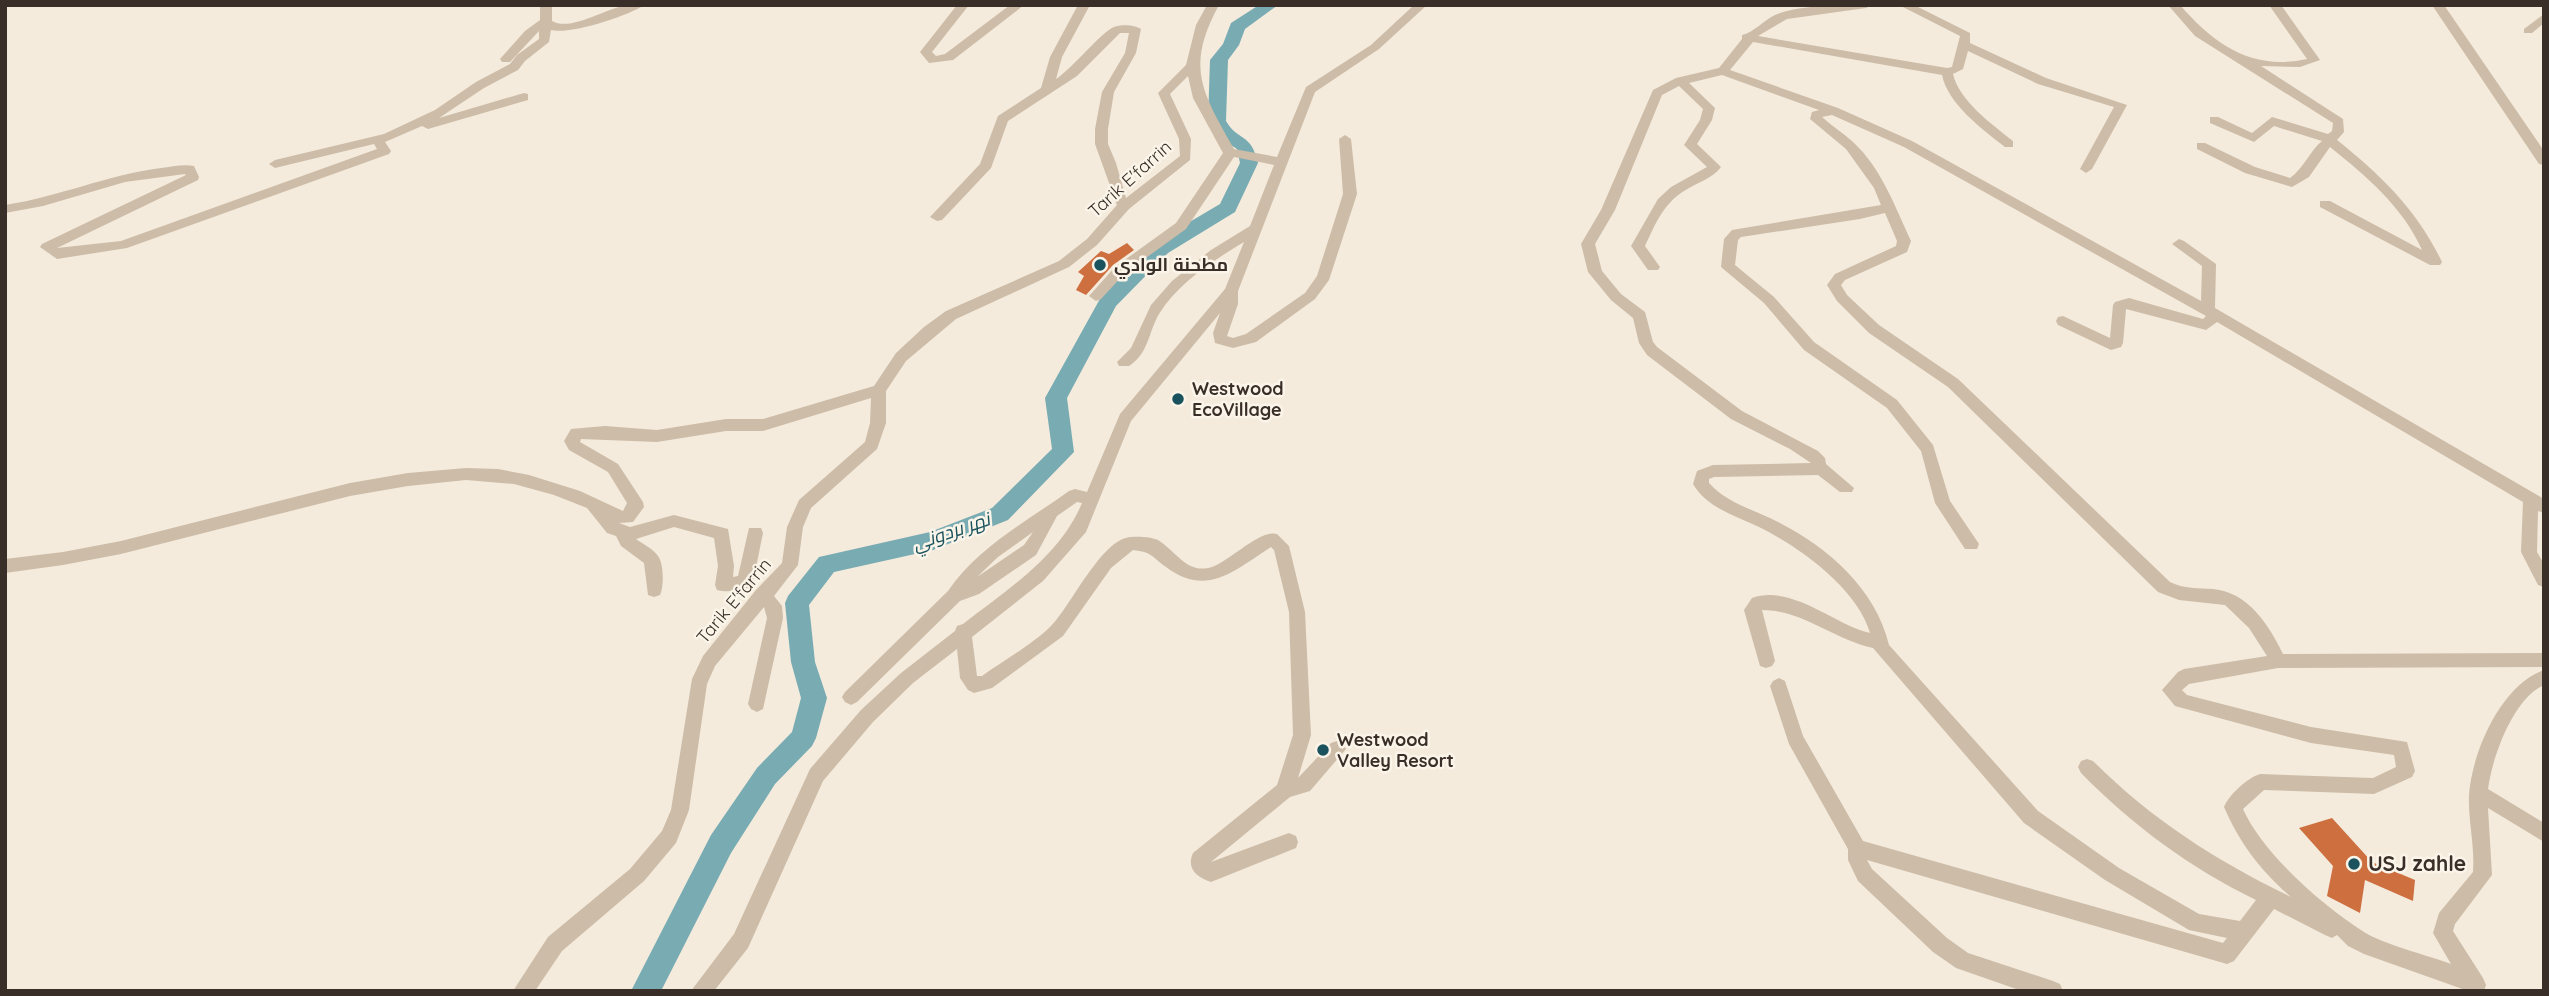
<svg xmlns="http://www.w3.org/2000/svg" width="2549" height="996" viewBox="0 0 2549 996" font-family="Quicksand,Cairo,sans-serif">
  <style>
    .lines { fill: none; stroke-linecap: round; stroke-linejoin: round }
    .river { fill: #79abb3; fill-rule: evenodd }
    .building { fill: #ce6f40 }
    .minor { fill: #cdbca7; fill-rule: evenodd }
    .poi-dot { fill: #1a535e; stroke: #fbf4e9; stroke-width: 2.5 }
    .labels { text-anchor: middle; stroke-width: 5; stroke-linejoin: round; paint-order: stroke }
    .street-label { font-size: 18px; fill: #392f28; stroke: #fbf4e9 }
    .poi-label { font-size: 18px; font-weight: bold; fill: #392f28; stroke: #fbf4e9; text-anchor: start }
    .water-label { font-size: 19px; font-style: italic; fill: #1a535e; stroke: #fbf4e9 }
    .near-poi-label { font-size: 21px; font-weight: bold; fill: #392f28; stroke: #fbf4e9; text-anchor: start }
  </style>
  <rect width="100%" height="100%" fill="#f4ebdc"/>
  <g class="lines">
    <path class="river" d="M1259,5h19l-33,24 -6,16 -11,15 -2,61c12,21 25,11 32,42l-23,49 -67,41 -52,53 -49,92 7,54 -66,68 -75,30 -99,22 -25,33 6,57 12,36 -11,40 -4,8 -37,38 -44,69 -70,138h-30l80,-156 46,-67 35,-36 9,-34 -10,-36 -6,-59 3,-7 31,-39 111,-25 62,-24 60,-59 -7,-51 56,-101 53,-54 66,-39 20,-41 -3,-14 -20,-13 -9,-15 2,-61 13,-16 8,-21z"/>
  </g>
  <path class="building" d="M1127,243l7,7 -21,15 -27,30 -10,-5 8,-14 -6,-4 23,-21 8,3z
    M2332,818l40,44 43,18 -2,21 -48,-21 -5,33 -33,-17 6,-30 -34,-38z"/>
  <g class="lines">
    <path class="minor" d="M540,5h12v16c19,11 54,-13 75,-16 5,-1 11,0 17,0 -16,11 -74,30 -93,25l-2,12 -24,19 -7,9 -34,18 -45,30 85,-25 4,1v6l-100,29 -6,-3 -37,16 6,9 -2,3 -262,94 -70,11 -17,-12 2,-3 144,-69 -1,-1 -60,8 -82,24 -38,7v-8c53,-8 102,-30 156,-37 10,-1 22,-4 33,-2l5,11 -1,3 -141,68 64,-7 256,-92 -3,-5 -99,24 -6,-4 6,-4 109,-26 51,-24 41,-28 34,-18 7,-9 22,-16v-8l-29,31h-8l-2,-3 25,-28 15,-11z
      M957,5h12l-37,47 4,4 9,-2 65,-49h14l-71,55 -24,3 -9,-11z
      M1078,5h12l-28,52 -6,22c17,-11 45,-47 58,-52 8,-3 21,-2 27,2l-5,24 -22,39 -6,37v15l8,19 10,35 54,-42 -1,-17 -21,-46 28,-28 10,-40 11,-20h12c-34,62 -17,87 15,144l43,8 29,-70 65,-42 43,-40h13l-48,44 -64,43 -77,199v13l-11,32 6,2 13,-4 59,-41 12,-17 26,-82 -4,-55 6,-4 6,4 6,55 -28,86 -14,19 -59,43 -23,6 -18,-5 -2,-10 7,-20 -89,108 -45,111 -43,49 -71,56 5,39h5c21,-15 51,-32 69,-50 20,-20 51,-88 80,-89 7,-1 21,0 27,3 18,11 29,35 54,27 18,-6 48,-38 65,-33l12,12 16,66 6,123 -13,43 33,-35 6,-2 6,2 3,6 -36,42 -20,6 -79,65 78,-29 7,3 2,6 -2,6 -85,34c-14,-5 -25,-13 -18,-29l84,-68 16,-50 -4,-123 -15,-62 -3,-3c-36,23 -64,51 -105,20 -14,-10 -14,-15 -33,-17l-22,18 -48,68 -71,52 -18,5 -6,-3 -8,-12 -3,-29 -44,34 -40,39 -50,59 -75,167 -34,43h-23l43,-57 76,-165 51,-59 40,-37 54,-42 2,-5 6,-2c44,-34 97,-68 119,-121l-5,-1 -20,14 -21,39 -57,39 -19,7 -103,101 -6,3 -6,-3 -3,-5 3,-5 103,-101c31,-45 78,-69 121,-100l6,-2 12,3 33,-78 105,-125 19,-47c-30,18 -66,41 -85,72 -11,19 -10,39 -30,52h-10l-2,-4 14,-14 20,-43 21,-24 39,-31 39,-24 24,-61 -40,-8 -48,72 -61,44 -24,26 -5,2 -7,-5 26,-29 61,-44 47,-70 -30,-55 -5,-22 -18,18 21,45 -1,21 -61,49 -32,36 -28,22 -113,52 -50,42 -20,30v32l-9,26 -66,59 -8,19 -5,38 -24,31 8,10 1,12 -20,91 -6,3 -6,-3 -3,-5 19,-86 -3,-11 -49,59 -8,18 -18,126 -13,33 -32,38 -82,70 -27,40h-22l35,-54 82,-68 32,-38 9,-21 21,-131 11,-23 53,-66 26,-27 5,-36 12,-27 66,-58 5,-19 1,-25 -108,33h-37l-69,11 -76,-3 -1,3 38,22 25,38 1,5 -11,15 -14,1 11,4 44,-12 54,14 6,37 -1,11 5,-1 11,-48h12l2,5 -10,49 -2,5c-10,3 -24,6 -34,3l-2,-5 3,-19 -4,-28 -40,-11 -38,12c7,5 17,10 22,17 6,8 6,31 2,39l-6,2 -6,-2 -4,-32 -23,-17 -5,-10 -9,-3 -20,-25 -33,-13 -40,-11 -48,-4 -58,6 -58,10 -229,58 -58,11 -58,8v-14l58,-7 58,-11 229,-58 58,-10 58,-5 32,1 31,6 51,16 43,20 4,-8 -19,-31 -39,-22 -5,-9 7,-12 34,-3 52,4 69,-11h37l111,-33 22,-33 28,-26 22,-16 113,-50 28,-22 30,-34 -22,-61v-15l7,-37 23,-39 4,-20h-9l-43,43 -69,45 -17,47 -49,52 -5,1 -7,-4 50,-53 18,-48 43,-28 9,-31zM1033,532l-9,13 -47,32 21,-20z
      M1836,5h36l-6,3 -79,11 -29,17 189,32 5,-1 8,-31 -61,-31h15l56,28v10l76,35 81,27 -35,64 -6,4 -6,-4 34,-62 -76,-23 -70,-33 -5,18 -10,5c6,27 40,51 60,67v6h-8c-23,-18 -57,-43 -63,-72l-189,-33 -23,28 108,38 74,33 289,160 1,-35 -30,-22 7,-5 5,2 32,23 -1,44 329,191v14l-6,-2 -1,41 7,12v23l-6,-2 -17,-33 2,-50 -306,-180 -11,8 -80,-21 -3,34 -2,4 -10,3 -53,-25 -2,-4 2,-4 5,-1 47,22 3,-33 2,-3 14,-4 74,21 3,-3 -302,-169 -72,-32 -10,2c10,9 21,16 31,25 29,27 42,65 58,99l-4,11 -62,28 -4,5 6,10 32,30 79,54 212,203c14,7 28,6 43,7 35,3 56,36 70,65l261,-1v14l-266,1 -89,16 -7,6 5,5 124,32 96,15 8,29 -3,6 -38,17 -110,-4 -21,19c20,45 80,97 121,123 21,13 63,23 87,32l-18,-31 6,-20 34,-41c2,-26 -5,-51 -4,-77 3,-43 32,-110 75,-125v15c-31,13 -52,73 -56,104l56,34v19l-56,-34 4,67 -37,49 -2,7 30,47 3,7 -2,6h-16l-104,-37 -16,-8 -11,-11 -5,3 -7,-3 -51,-26 -40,52 -7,3 -360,-104 5,9 75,69 21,15 85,28 7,3 3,7h-41l-66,-23 -23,-16 -75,-71 -10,-21v-11l-59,-105 -19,-58 3,-5 6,-3 6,3 18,55 60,105 360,102 4,-5 -38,-8 -84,-50 -81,-57 -151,-175c-38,-8 -71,-38 -111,-38l13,51 -3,5 -6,2 -6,-2 -16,-56 8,-12c40,-14 81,26 118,35 -13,-45 -71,-86 -111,-106 -23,-11 -52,-19 -66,-43l4,-13 16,-6 98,-2 -21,-14 -59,-30 -84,-64 -8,-12 -6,-25 -22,-18 -23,-28 -7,-28 20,-34 52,-120 23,-12 43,-10 23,-29v-4c11,-2 22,-15 33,-20 19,-8 41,-8 61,-10zM1722,75l97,35 -7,2 -2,7 36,30 28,39 7,17 -149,25 -8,9 -3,28 43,36 40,47 83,58 34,43 14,52 30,46h12l2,-5 -29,-43 -17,-56 -36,-45 -83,-58 -40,-45 -39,-32 3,-25 3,-3 119,-18 25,-6 12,28 -1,5 -61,28 -8,11 10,16 32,32 79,54 210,205 21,8 46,5 24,23 18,28 -83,13 -6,3 -16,18 13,16 136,37 83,12 2,12 -23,11 -113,-4c-13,4 -31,21 -36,33 16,37 37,64 67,90 -74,-36 -139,-77 -198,-136l-6,-2 -6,2 -3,6 3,6c51,52 109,95 175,127l-16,21 -41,-7 -80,-46 -81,-57 -149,-166c-14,-59 -66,-102 -119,-127 -22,-10 -45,-17 -61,-35v-4l5,-2 104,-2 22,17h12l2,-4 -28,-24 -1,-6 -7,-7 -76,-40 -85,-64 -4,-5 -8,-30 -24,-18 -19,-23 -7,-27 20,-34 47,-115 17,-9 24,23 -3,11 -16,25 23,22 -36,20 -13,12 -27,47 17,24h10l2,-3 -15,-21c10,-21 18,-42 39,-55 12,-8 28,-12 37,-24l-24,-23 15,-24 3,-12 -26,-25z
      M2168,5h12c35,40 72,66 127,54l-38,-54h12l39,55 -20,7 -39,-1 82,53 1,13 -7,8c44,35 80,70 105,122l-2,3h-10l-110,-58v-6h10l92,49c-19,-43 -56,-74 -92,-103l-21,30 -17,10 -47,-14 -48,-24v-6h8l50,24 35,11c14,-10 19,-26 32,-37l-48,-15 -20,16 -44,-19v-6h8l34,16 20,-16 56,17 4,-3 1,-8 -138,-87z
      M2432,5h12l100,146v14l-5,-1z
      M2544,14v9l-12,10h-8v-4z"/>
  </g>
  <g class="poi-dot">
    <circle cx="1100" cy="265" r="7"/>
    <circle cx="1178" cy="399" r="7"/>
    <circle cx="1323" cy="750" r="7"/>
    <circle cx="2354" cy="864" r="7"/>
  </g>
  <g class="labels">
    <g class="street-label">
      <text transform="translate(1130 179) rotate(-42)" y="6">Tarik E'farrin</text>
      <text transform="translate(734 601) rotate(-50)" y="6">Tarik E'farrin</text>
    </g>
    <g class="poi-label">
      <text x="1114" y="271">مطحنة الوادي</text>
      <text x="1192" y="395">Westwood<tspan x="1192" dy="21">EcoVillage</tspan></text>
      <text x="1337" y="746">Westwood<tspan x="1337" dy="21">Valley Resort</tspan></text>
    </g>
    <g class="water-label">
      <text transform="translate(951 531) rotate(-19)" y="7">نهر بردوني</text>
    </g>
    <g class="near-poi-label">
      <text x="2368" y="871">USJ zahle</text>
    </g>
  </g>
  <rect width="2549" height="996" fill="none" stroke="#392f28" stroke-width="14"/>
</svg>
